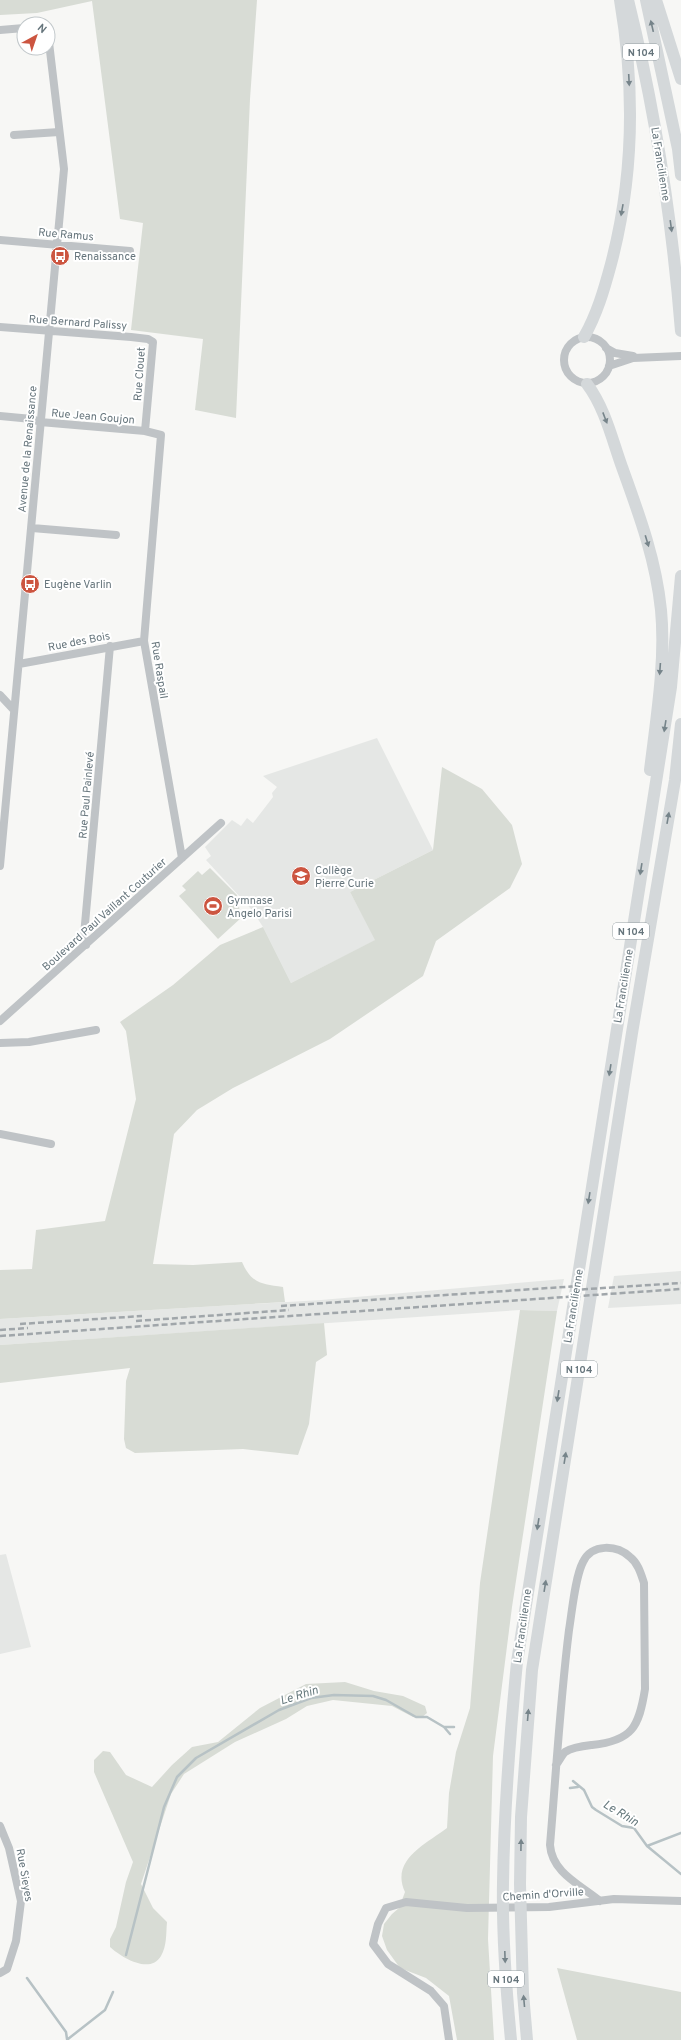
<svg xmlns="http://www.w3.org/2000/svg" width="681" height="2040" viewBox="0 0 681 2040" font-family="Overpass,sans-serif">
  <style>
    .built { fill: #e5e7e5 }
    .green { fill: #d8dcd5 }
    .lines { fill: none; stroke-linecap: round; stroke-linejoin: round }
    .stream { stroke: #b7c2c5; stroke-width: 2.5 }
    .minor { stroke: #bfc3c6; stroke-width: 8 }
    .highway { stroke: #d4d8da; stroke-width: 12 }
    .rail { stroke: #a0a6aa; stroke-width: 2.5; stroke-dasharray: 6 3; stroke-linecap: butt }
    .oneway { fill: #76848a }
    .labels { text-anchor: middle; stroke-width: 4; stroke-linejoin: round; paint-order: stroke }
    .shield { fill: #fff; stroke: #949ea3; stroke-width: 1 }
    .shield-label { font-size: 10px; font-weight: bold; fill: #66757c }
    .street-label { font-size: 11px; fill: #66757c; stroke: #fff }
    .poi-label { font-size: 11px; fill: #66757c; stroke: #fff; text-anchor: start }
    .water-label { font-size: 12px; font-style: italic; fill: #677a7e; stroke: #fff }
  </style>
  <rect width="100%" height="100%" fill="#f7f7f5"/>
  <path class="built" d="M377,738l56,112 -83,42 26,48 -85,43 -28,-56 -11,-17 -46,-50 5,-4 -6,-9 27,-27 9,6 6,-8 6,5 20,-26 -1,-4 5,-6 -14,-11z
    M681,1271v33l-73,4 6,-32z
    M564,1279l-7,32 -37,-1 -520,35v-26l321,-19z
    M6,1554l25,93 -31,7v-99z"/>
  <path class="green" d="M0,0h257l-7,99 -14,319 -41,-8 8,-71 -72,-9 12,-107 -23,-4 -28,-218 -55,12 -37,2z
    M442,767l40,22 30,36 10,39 -12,24 -74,53 -13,35 -93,63 -97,49 -36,22 -23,24 -21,130 40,1 49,-3c9,21 19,22 41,25l2,15 -285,17v-49l32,-1 4,-39 69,-9 31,-122 -10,-68 -6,-9 53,-37 47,-40 43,-18 28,56 84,-43 -25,-48 83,-42z
    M210,868l27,27 4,23 -23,21 -39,-43 7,-6 -4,-4 16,-15 4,4z
    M520,1310l37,1 -45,296 -19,149 -5,183 6,101h-37l-8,-44 -23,-18 -26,-10 -13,-18 -5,-14 2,-12 8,-10 7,-6 6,-16c-15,-32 21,-48 42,-64l2,-35 7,-41 14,-44 10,-125z
    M324,1323l3,32 -11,7 -7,62 -11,31 -55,-6 -108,4 -9,-5 -2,-9 2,-58 4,-13 -130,15v-38z
    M345,1682l29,9 29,5 22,10 2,7 -6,5 -8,-1 -21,-11 -59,-6 -26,6 -21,13 -51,23 -51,32 -13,20 -30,90 12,24 14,14c-1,11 0,24 -6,34 -11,19 -40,1 -51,-9v-8l6,-12 10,-45 7,-20 -39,-90v-12l9,-9 7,1 16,23 26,12 20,-22 20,-18 26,-5 42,-34 46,-24z
    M557,1968l124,24v48h-104z"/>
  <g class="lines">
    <path class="stream" d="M444,1727h10
      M573,1781l11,9 8,17 4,3 26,16 12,2 13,18 34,28
      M570,1788l8,-1
      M647,1846l34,-13
      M126,1955l38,-148 13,-30 19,-19 83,-48 32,-12 23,-3 39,1 13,4 30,17h11l17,10 6,7
      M27,1978l39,54 1,7
      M68,2039l37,-29 8,-18"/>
    <path class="minor" d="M0,30l24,-2
      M14,135l45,-3
      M0,240l130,11
      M0,327l131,10 17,2 5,3 -8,89
      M564 360a23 23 0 1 1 46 0a23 23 0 1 1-46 0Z
      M606,348l9,5 18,3
      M609,366l24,-8 48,-2
      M0,416l32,3 8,3 105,9 16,4 -17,206 38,217
      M32,528l84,7
      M19,664l125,-23
      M0,695l13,14
      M0,866l64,-697 -16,-135
      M86,945l-2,-10 26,-289
      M0,1021l221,-198
      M0,1043l29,-1 67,-12
      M0,1134l51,10
      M556,1765c3,-4 6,-10 9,-13 8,-5 18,-6 27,-7 40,-4 47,-18 53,-56l-1,-106c-3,-9 -6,-20 -14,-26 -13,-12 -38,-14 -47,5 -8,15 -11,50 -14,68 -9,72 -13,144 -19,215 2,28 31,40 50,56
      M0,1826l9,22 12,53 -5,40 -9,28 -7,4
      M449,2040l-5,-34 -13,-15 -43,-27 -15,-20 5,-20 8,-16 20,-6 61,6 82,-1 65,-8 67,2"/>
    <path class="highway" d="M628,0c27,109 44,219 53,331
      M646,0l32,149 3,26
      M656,0l25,79
      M584,337c13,-23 20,-47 27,-73 23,-87 24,-176 9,-264
      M587,384c18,24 25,55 35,83 17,47 34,93 39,143 5,51 -5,110 -11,160
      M511,2040c-5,-52 -9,-105 -8,-157 1,-74 7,-148 14,-221l154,-975 10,-111
      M527,2040l-4,-47 -3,-109 1,-67 11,-147 100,-637 43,-253 6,-56"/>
    <path class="rail" d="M573,1290l108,-7
      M281,1306l298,-20
      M136,1321l153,-11
      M20,1324l122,-8
      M0,1330l28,-2
      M0,1336l681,-47"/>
  </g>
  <defs><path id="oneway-solid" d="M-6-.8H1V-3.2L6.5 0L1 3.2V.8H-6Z"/></defs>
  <g class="oneway">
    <use href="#oneway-solid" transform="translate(652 26) rotate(-103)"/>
    <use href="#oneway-solid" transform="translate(629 80) rotate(87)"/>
    <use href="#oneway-solid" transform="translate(622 210) rotate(100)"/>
    <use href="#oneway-solid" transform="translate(671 226) rotate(82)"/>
    <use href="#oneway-solid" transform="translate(605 418) rotate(69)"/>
    <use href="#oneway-solid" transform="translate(647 541) rotate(73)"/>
    <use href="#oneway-solid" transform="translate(660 669) rotate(94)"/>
    <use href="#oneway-solid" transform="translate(665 726) rotate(99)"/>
    <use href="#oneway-solid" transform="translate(668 818) rotate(-80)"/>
    <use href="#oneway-solid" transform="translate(641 869) rotate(99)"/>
    <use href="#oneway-solid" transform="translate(610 1070) rotate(99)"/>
    <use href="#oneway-solid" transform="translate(589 1198) rotate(99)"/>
    <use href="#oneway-solid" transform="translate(558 1396) rotate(99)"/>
    <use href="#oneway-solid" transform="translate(565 1458) rotate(-81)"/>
    <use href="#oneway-solid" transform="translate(538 1524) rotate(99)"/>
    <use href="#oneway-solid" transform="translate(545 1586) rotate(-81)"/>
    <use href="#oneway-solid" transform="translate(528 1715) rotate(-85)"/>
    <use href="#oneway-solid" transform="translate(521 1845) rotate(-89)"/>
    <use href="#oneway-solid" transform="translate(505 1957) rotate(88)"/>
    <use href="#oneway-solid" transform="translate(524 2001) rotate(-95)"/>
  </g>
  <defs>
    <g id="bus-disc" transform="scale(1)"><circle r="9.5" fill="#cc5540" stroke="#fff"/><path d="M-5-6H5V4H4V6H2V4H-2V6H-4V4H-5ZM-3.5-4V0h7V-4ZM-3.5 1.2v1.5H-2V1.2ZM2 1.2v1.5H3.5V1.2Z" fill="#fff"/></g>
    <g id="school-disc" transform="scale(1)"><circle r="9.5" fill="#cc5540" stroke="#fff"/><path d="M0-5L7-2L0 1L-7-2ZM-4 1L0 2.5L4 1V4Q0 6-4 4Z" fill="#fff"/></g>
    <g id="stadium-disc" transform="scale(1)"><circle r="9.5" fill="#cc5540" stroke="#fff"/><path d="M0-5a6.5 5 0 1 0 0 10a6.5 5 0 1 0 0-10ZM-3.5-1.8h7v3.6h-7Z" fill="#fff"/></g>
  </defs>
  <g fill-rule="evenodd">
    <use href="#bus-disc" x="60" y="256"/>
    <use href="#bus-disc" x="30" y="584"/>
    <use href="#school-disc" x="301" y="876"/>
    <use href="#stadium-disc" x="213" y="906"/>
  </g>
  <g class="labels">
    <g class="shield">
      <rect x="623" y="44" width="36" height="16" rx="3"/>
      <rect x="613" y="923" width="36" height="16" rx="3"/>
      <rect x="561" y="1361" width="36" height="16" rx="3"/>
      <rect x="488" y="1971" width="36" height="16" rx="3"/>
    </g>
    <g class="shield-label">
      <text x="641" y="56">N 104</text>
      <text x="631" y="935">N 104</text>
      <text x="579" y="1373">N 104</text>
      <text x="506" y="1983">N 104</text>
    </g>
    <g class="street-label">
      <text transform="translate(661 164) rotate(81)" y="4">La Francilienne</text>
      <text transform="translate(66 234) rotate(5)" y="4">Rue Ramus</text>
      <text transform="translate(78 322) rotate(4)" y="4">Rue Bernard Palissy</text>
      <text transform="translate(139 374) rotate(-86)" y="4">Rue Clouet</text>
      <text transform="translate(93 416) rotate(5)" y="4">Rue Jean Goujon</text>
      <text transform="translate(27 449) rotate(-85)" y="4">Avenue de la Renaissance</text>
      <text transform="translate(79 641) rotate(-11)" y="4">Rue des Bois</text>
      <text transform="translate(160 670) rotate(81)" y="4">Rue Raspail</text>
      <text transform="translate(86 795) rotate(-85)" y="4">Rue Paul Painlevé</text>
      <text transform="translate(104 914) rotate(-42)" y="4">Boulevard Paul Vaillant Couturier</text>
      <text transform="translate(623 986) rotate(-81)" y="4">La Francilienne</text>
      <text transform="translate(573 1306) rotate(-81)" y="4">La Francilienne</text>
      <text transform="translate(522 1626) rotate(-82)" y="4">La Francilienne</text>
      <text transform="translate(25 1875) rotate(80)" y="4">Rue Sieyes</text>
      <text transform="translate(543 1894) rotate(-4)" y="4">Chemin d'Orville</text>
    </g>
    <g class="poi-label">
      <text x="74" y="260">Renaissance</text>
      <text x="44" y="588">Eugène Varlin</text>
      <text x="315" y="874">Collège<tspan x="315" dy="13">Pierre Curie</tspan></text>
      <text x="227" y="904">Gymnase<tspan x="227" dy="13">Angelo Parisi</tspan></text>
    </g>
    <g class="water-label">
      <text transform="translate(299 1695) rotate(-17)" y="4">Le Rhin</text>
      <text transform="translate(621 1813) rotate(31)" y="4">Le Rhin</text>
    </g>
  </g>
  <g transform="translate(36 36) rotate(40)"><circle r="19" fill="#ffffff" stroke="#c2c8cb"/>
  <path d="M0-3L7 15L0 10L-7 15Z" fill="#cc5540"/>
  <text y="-6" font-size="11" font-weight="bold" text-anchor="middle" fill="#66757c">N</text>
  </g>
</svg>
